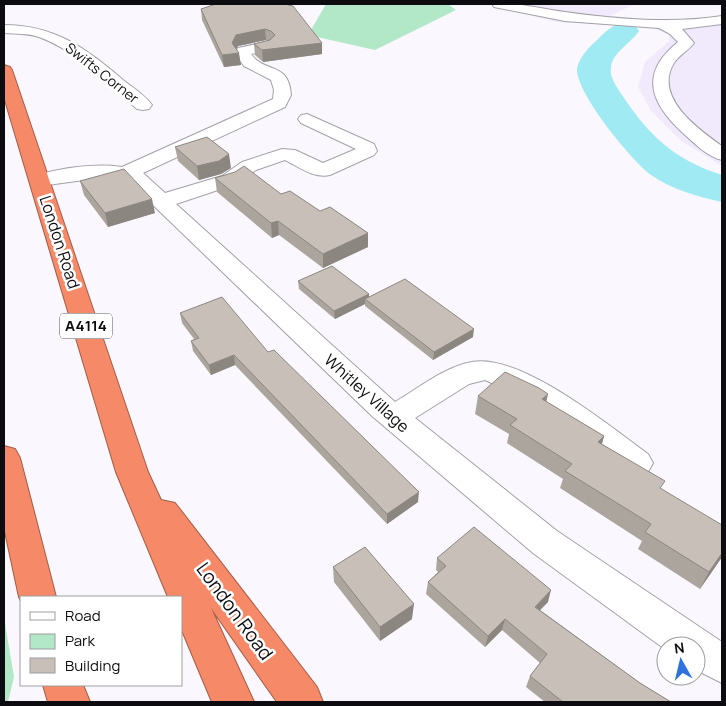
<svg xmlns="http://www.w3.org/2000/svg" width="726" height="706" viewBox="0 0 726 706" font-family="Manrope,sans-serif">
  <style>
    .built { fill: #f0eafc }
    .green { fill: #b2e8c7 }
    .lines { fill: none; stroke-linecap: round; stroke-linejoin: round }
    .river { fill: #9feaf3; fill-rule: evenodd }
    .minor-casing { stroke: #a3a0a9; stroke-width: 2 }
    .highway-casing { stroke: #a35d49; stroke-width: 2 }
    .minor { fill: #fff; fill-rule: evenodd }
    .highway { fill: #f58968; fill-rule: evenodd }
    .wall { fill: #aca59e }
    .shaded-wall { fill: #8c8681 }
    .building { fill: #c8c0b8; stroke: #8c8681 }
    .labels { text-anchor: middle; stroke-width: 5; stroke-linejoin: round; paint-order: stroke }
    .far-street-label { font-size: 14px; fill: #0c0b0f; stroke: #fff }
    .shield { fill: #fff; stroke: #555457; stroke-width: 1 }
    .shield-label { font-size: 15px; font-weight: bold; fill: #0c0b0f }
    .street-label { font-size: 16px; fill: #0c0b0f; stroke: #fff }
    .near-street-label { font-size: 19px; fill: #0c0b0f; stroke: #fff }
  </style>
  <rect width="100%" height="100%" fill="#faf8fe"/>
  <path class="built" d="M487,4h148l-27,13 75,3 29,-1 10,-3v150l-41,-25 -30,-30 -13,-24 7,-25 24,-21v-7l-21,-7 -91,-5z"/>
  <path class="green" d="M326,4h122l8,6 -81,40 -67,-15z
    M4,617l10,60 -6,25h-4z"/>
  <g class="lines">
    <path class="river" d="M624,22l11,3 4,6c-7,11 -27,22 -28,36 -2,10 6,20 11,28 27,41 53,65 100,80v27c-23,-5 -51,-13 -71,-27 -20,-15 -75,-82 -74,-106 1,-10 12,-22 19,-28 9,-9 16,-16 28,-19z"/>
    <g class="minor-casing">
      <path id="minor" d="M492,4c25,-2 48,5 73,8 51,7 106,12 157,4v8l-40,5 12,14c-6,8 -15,12 -20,20 -21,34 24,66 48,83v14c-14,-3 -27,-16 -38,-26 -33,-30 -46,-60 -6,-92l-8,-8 -11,-6 -94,-7 -71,-14z
        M4,25c50,0 82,23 119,55 9,7 22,15 29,25l-3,4 -6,1 -6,-1c-30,-26 -60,-58 -98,-72 -12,-4 -23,-3 -35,-4z
        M266,42l5,2 3,3 -3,3 -20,4c14,20 38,7 40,41l-6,12 -142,66 22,20 57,-17 20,-14 40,-13 13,1 28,13 33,-14 -55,-26 -3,-4 3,-4 6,-1 67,30 3,7 -3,4 -44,20c-15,4 -31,-8 -45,-15l-29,10 -20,14 -60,20 219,198c24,-14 49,-35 77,-40 49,-9 137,64 176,92l5,9 -5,9 -11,3 -11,-3 -90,-68 -51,-24 -16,4 -54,34 142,113 165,111v41l-26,-13v-24h-30v4l-133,-97 -161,-137 -245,-236 -28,-2 -59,8 -7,-2 -3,-4 3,-4c29,-8 60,-13 89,-9l151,-68 1,-9 -3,-10 -27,-14 -9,-12 3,-6z"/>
    </g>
    <g class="highway-casing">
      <path id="highway" d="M4,65l6,2 2,3 136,402 13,28 14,3 142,184 6,15h-46l-66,-94 43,94h-42l-31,-74v-31h-13l-52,-125 -112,-375z
        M4,446l11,3 5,9 36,139h-35v4l-2,-4 -15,-70z
        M43,685h40l7,17h-42z"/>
    </g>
    <use href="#minor" class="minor"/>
    <use href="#highway" class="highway"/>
  </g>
  <path class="wall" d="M216,4h74v2l32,48 -59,8 -8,-7 -1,-11 13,-3 -1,-1 -28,6 -2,3 5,16 -17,2 -22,-47 -1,-11z
    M175,147l56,21 -10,6 -22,6 -21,-19z
    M215,178l66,16 87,53 -45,21 -44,-33 -7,3 -55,-46z
    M80,181l75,32 -47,14 -24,-32z
    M298,281l71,13v3l104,40 -40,23 -68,-54v-2l-30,15 -36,-30z
    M180,313l88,39 150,150 -31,22 -152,-159 -24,10 -18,-24 -2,-10 3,-2 -12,-16z
    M478,396l68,6 58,34 -2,8 60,45 60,68 -22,32 -62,-40 4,-8 -82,-53 3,-9 -56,-36 2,-9 -34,-20z
    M437,558l111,44 -8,8 100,73 31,19h-126l-19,-15 4,-11 10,-13 -38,-33 -17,17 -59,-53 2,-12 10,-10 -2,-2z
    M333,567l79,52 -32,22 -46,-59z"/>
  <path class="shaded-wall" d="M265,29l1,11 -28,6 -4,7h5l2,12 -17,2 -2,-12 10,-12 4,-8z
    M322,43v11l-59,8 -1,-12z
    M229,154l2,14 -10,6 -22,6 -2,-14z
    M152,199l3,14 -47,14 -3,-14z
    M278,221l1,14 -7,3 -1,-15z
    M368,233v14l-45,21v-14z
    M369,294v7l-4,-2v5l-30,15 -1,-8z
    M474,329l-1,8 -40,23 1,-8z
    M234,355l1,10 -24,10 -2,-10z
    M548,394l-4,18 -2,-13z
    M604,436l-5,18 -1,-12z
    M419,492l-1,10 -31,22v-10z
    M722,553v4l-22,32 9,-17z
    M551,590l-3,12 -16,16 3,-11z
    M414,604l-2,15 -32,22v-14z
    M505,619l-3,11 -17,17 3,-11z"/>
  <path class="building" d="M216,4h73l-1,1 5,1 29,37 -60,7 -8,-6 16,-4 5,-5 -4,-4 -6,-2 -29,6 -4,8 7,10 -17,2 -21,-46z
    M207,137l22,17 -10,7 -22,5 -22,-19z
    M244,166l37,28 9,-3 30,20 10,-4 38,26 -45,21 -45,-33 -7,2 -56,-45 20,-6z
    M124,169l28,30 -47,14 -25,-32z
    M332,266l37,28 -35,17 -36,-30z
    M405,279l69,50 -40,23 -69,-53z
    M222,297l46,55 6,-2 145,142 -32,22 -153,-159 -25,10 -18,-24 8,-3 -19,-25z
    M505,372l34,16 9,6 -6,5 62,37 -6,6 67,39 -5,7 62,37v28l-13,19 -64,-40 6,-8 -86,-53 7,-7 -62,-39 7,-6 -39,-23z
    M474,527l77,63 -16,17 105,76 31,19h-108l-33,-26 17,-22 -42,-35 -17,17 -60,-54 18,-16 -9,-8z
    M365,547l49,57 -34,23 -47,-60z"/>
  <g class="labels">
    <g class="far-street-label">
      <text transform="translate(102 73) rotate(38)" y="5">Swifts Corner</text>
    </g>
    <rect class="shield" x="60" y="313.5" width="52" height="25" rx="4"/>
    <g class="shield-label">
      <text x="86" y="331">A4114</text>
    </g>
    <g class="street-label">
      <text transform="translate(60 242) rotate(72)" y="6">London Road</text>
      <text transform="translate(367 393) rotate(42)" y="6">Whitley Village</text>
    </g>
    <g class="near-street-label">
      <text transform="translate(235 611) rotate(54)" y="7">London Road</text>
    </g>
  </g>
  <rect width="726" height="706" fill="none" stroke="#0c0b0f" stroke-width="10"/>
  <rect x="20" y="596" width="162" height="90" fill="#ffffff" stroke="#9e9d9f"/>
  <rect x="30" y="612" width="25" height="8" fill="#ffffff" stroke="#9e9d9f"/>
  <text x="65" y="621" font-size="15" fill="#0c0b0f">Road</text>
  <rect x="30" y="634" width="25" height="15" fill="#b2e8c7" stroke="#9e9d9f"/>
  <text x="65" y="646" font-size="15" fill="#0c0b0f">Park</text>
  <rect x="30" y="658" width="25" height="15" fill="#c8c0b8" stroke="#9e9d9f"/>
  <text x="65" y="671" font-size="15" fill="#0c0b0f">Building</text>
  <g transform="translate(681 661) rotate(352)"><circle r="24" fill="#ffffff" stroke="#9e9d9f"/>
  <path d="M0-4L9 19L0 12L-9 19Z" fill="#2e72df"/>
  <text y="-8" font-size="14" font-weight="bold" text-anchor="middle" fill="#0c0b0f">N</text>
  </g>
</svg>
